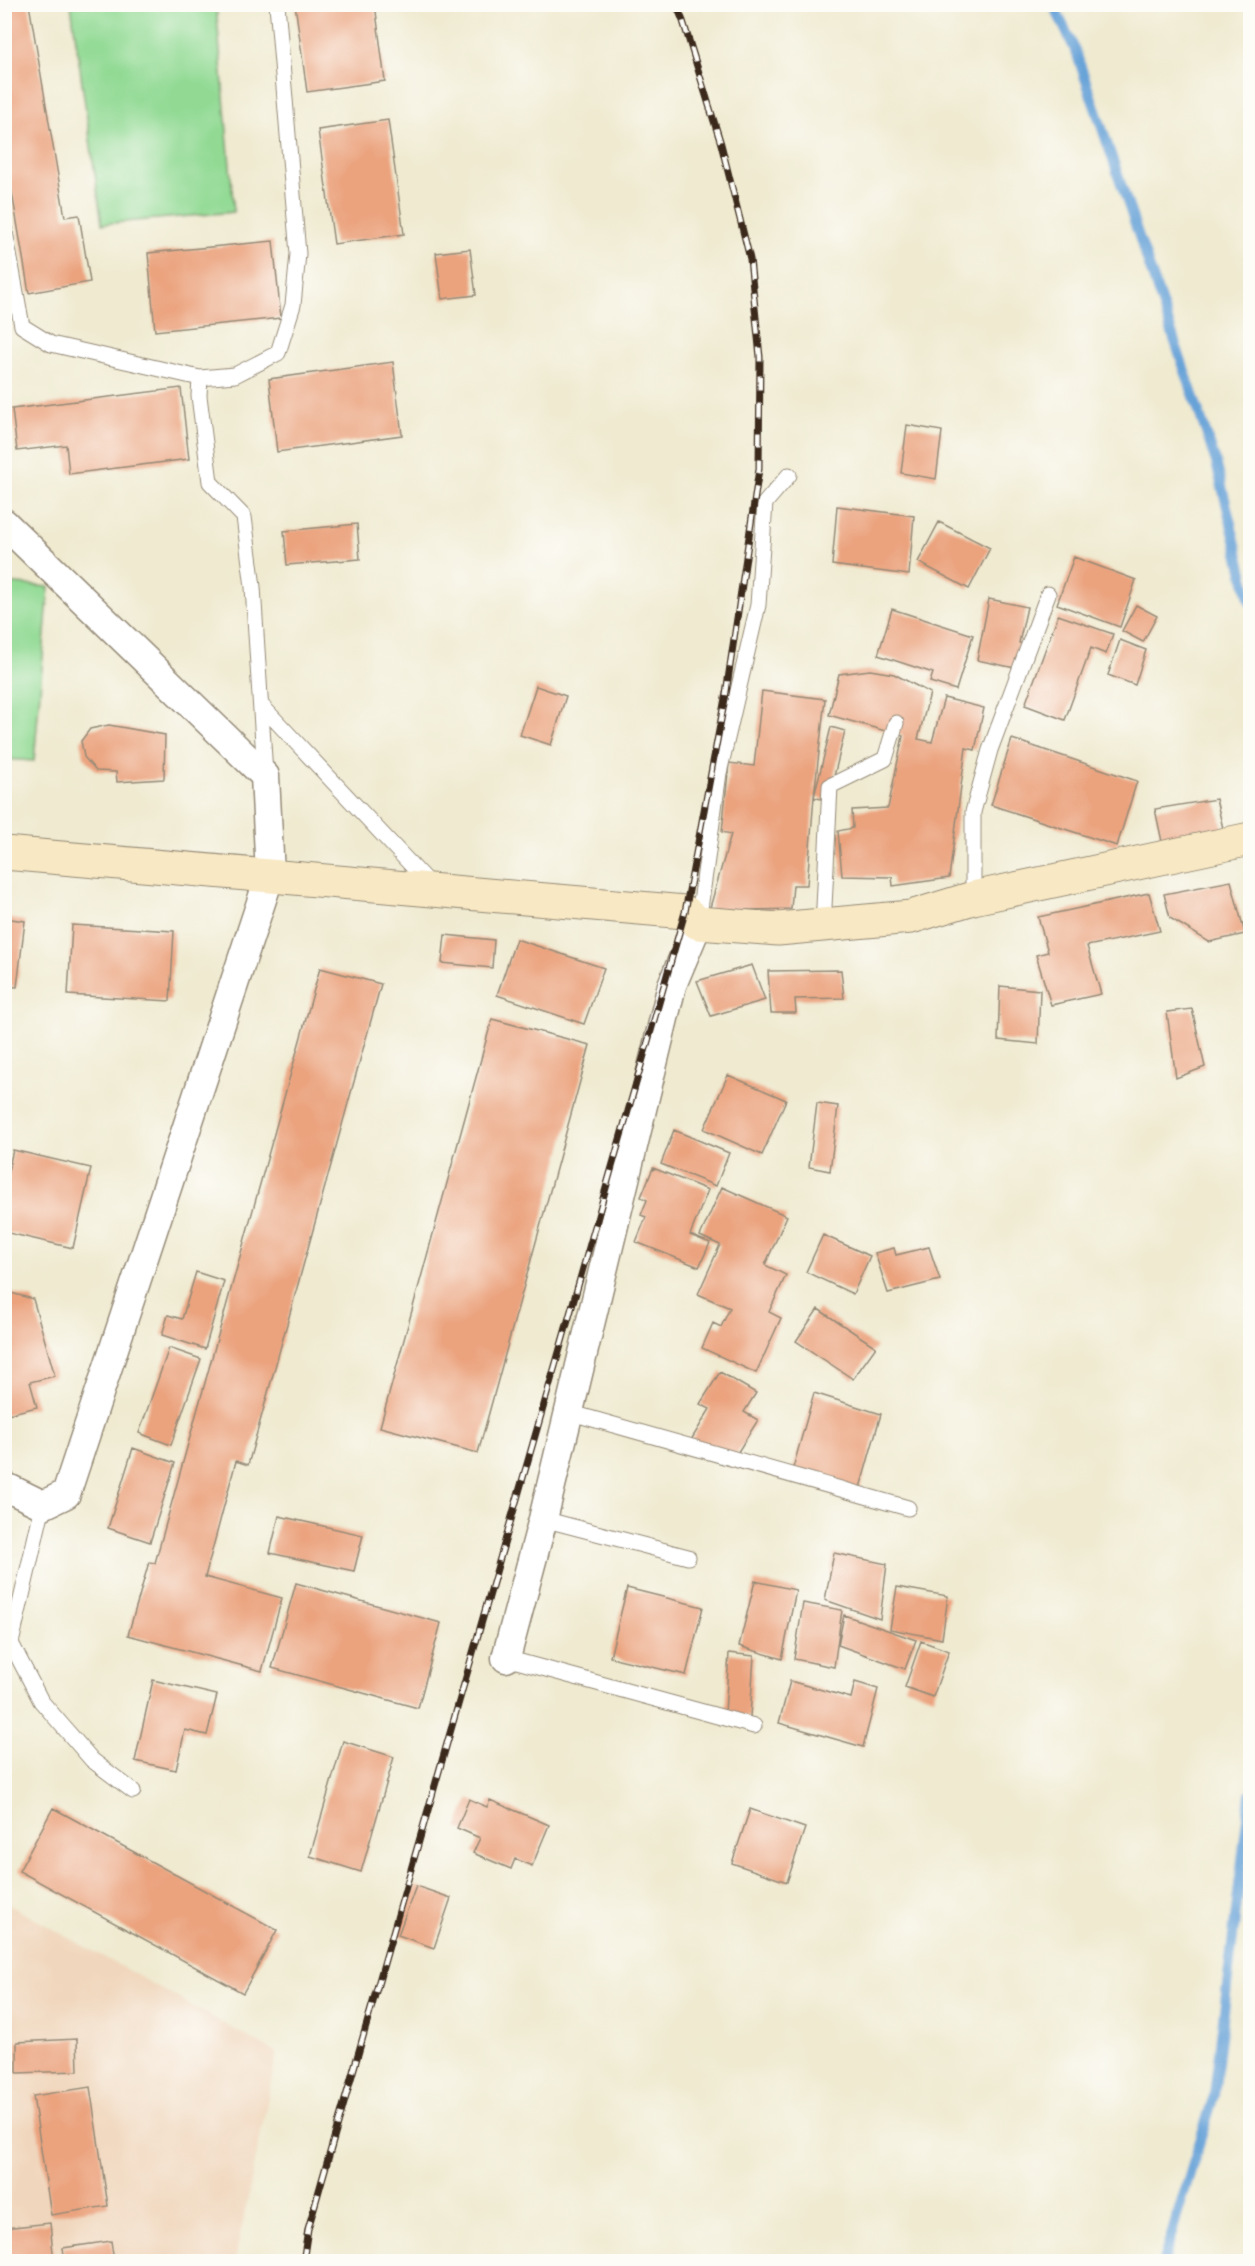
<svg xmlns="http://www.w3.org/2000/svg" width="1255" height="2266" viewBox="0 0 1255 2266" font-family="Mynerve,sans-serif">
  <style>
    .built { fill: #f0d6bc }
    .green { fill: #92da94; stroke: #668259; stroke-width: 1.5 }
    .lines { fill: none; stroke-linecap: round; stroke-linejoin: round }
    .stream { stroke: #67a3d8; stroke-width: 10 }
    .building { fill: #eba37e }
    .lane-casing { stroke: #958a77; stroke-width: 17 }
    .street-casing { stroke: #958a77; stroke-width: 31 }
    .secondary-casing { stroke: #958a77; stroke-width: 35 }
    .lane { stroke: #fff; stroke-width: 15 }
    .street { stroke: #fff; stroke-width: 28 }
    .secondary { stroke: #f8e8c3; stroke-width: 33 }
    .rail-casing { stroke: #3b2a1e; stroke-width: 7 }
    .rail { stroke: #fdfcf7; stroke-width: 4.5; stroke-dasharray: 14; stroke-linecap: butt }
  </style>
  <rect width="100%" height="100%" fill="#fdfcf7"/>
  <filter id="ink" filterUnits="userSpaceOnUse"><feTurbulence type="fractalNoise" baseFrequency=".0167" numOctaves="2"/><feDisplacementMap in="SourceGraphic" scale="12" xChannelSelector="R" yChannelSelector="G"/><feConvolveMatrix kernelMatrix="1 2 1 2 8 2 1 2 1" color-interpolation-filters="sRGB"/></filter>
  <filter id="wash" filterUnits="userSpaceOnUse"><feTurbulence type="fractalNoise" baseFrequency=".008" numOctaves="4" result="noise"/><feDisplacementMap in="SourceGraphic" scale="24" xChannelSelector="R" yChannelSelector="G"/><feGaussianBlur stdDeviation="1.35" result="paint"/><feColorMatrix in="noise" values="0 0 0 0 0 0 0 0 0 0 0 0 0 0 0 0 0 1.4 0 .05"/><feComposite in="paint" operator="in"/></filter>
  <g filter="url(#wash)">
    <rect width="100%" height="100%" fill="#efead0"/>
    <path class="built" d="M4,1902l273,151 -42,208h-230z"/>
    <path class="green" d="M71,5h145l18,207 -132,12z
      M5,583l44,4 -15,174 -29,-2z"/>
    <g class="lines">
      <path class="stream" d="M1053,4l23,48 140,410 34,140
        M1163,2262l51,-167 36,-301"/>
    </g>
    <g id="blocks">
      <path class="building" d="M4,4h25l36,213 14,-2 11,67 -61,11 -25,-148z
        M295,4h80l10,77 -78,11z
        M388,120l16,114 -70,10 -16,-114z
        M273,241l8,77 -126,13 -7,-78z
        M470,249l6,46 -34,4 -6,-46z
        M393,362l9,73 -125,17 -8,-73z
        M181,388l8,71 -120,15 -3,-29 -49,6 -5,-42z
        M907,425l35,6 -6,48 -35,-6z
        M837,506l77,10 -5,59 -77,-10z
        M939,522l51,26 -21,41 -51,-27z
        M357,524l3,35 -73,6 -3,-34z
        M1074,557l62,23 -16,47 -63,-23z
        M989,599l38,8 -8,36 6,1 -5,25 -43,-9z
        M1136,605l21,11 -14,26 -21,-11z
        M892,609l81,26 -17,55 -26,-8 3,-9 -55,-18z
        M1058,615l55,19 -7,20 -15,-6 -26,72 -40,-15z
        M1120,640l26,10 -11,35 -27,-10z
        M870,670l24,4 36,19 -12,46 14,3 12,-44 40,10 -9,42 -9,-2 -17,130 -56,8 -1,-9 -50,-1 -4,-45 15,-3 -1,-18 36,-2 15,-72 -74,-21 10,-41z
        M536,686l30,10 -15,49 -31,-10z
        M762,691l63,8 -11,98 17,-70 14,4 -17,70 -14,-4 -7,88h-14l-2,24 -82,2 22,-77 -9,-2 7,-69 25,3z
        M109,725l56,10 -1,44 -47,3 -1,-10 -20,-1 -12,-14 -3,-16 9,-12z
        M1012,739l125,42 -20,65 -126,-41z
        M1216,799l10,42 -62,10 -9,-42z
        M1231,881l14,53 -36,8 -39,-24 -6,-24z
        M1149,893l11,38 -73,15 14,48 -50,11 -15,-50 12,-3 -10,-35z
        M4,918l21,3 -8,66 -13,-1z
        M72,925l102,6 -4,70 -102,-6z
        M445,935l49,5 -2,28 -50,-5z
        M516,939l88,29 -20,56 -87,-29z
        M752,965l13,35 -54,16 -14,-35z
        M320,968l61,16 -133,481 -12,-4 -31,116 77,21 -20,73 -134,-36 21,-73 6,1z
        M841,970l3,28 -49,1 1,14h-25l-3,-42z
        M1000,986l40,4 -2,54 -40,-4z
        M1192,1009l13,58 -29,11 -9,-66z
        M492,1019l98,26 -112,408 -98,-26z
        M728,1075l58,25 -24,55 -58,-26z
        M817,1103l21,3 -8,65 -21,-4z
        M674,1130l55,23 -13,33 -55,-22z
        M13,1150l78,18 -18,80 -69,-16v-57h3z
        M653,1168l55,22 -18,45 20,8 -11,24 -63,-25 10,-25 -5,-2 6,-15 -6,-3z
        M722,1187l65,29 -22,49 21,10 -17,37 12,6 -25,55 -54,-25 11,-25 8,4 9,-19 -32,-14 22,-49 -20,-9z
        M823,1235l47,21 -17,38 -47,-22z
        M929,1247l11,33 -52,13 -13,-40 19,-5 2,7z
        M196,1272l28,9 -19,68 -43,-14 6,-20 14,4z
        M4,1291l29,8 22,77 -25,6 7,25 -33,8z
        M818,1309l58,38 -23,32 -57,-38z
        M169,1348l32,11 -30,86 -32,-12z
        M720,1372l36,21 -12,19 14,8 -27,43 -40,-23 19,-31 -10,-5z
        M814,1393l67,21 -23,81 -67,-20z
        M133,1448l42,15 -25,79 -42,-14z
        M279,1516l84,19 -9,36 -84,-18z
        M834,1553l53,11 -7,55 -55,-19z
        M755,1581l41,9 -14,69 -43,-13z
        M296,1583l145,40 -23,85 -146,-40z
        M897,1587l51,9 -6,43 -52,-10z
        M627,1588l76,19 -17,68 -76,-18z
        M803,1603l39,7 -8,57 -40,-8z
        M844,1615l72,25 -11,29 -67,-24z
        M921,1641l28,10 -16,46 -28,-10z
        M729,1653l25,3 -4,61 -25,-4z
        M153,1680l64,15 -10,40 -22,-5 -9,40 -41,-9z
        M790,1681l61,17 4,-16 23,7 -15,58 -84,-24z
        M343,1741l51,16 -33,115 -51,-16z
        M469,1799l18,8 3,-7 59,25 -17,41 -17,-7 -4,10 -38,-16 7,-15 -23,-10z
        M53,1808l224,122 -34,63 -224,-122z
        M750,1809l55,19 -18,54 -55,-19z
        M416,1886l35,12 -17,50 -36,-13z
        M77,2039l1,32 -61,2v-31z
        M90,2087l18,119 -57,9 -18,-119z
        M50,2223l4,39h-50v-34z
        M111,2241l3,21h-49l-2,-14z"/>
    </g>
  </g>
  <g filter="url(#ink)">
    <use href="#blocks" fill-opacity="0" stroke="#958a77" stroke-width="1.5"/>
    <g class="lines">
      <g class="lane-casing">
        <path id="lane" d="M4,226l18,100 29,18 149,34 35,-3 43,-22 15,-48 5,-51 -21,-250
          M200,378l-1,18 11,86 34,35 9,70 12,187
          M262,706l169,180
          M973,898v-86l17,-62 58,-156
          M698,923l21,-150 39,-168 7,-102 24,-28
          M823,927l7,-141 55,-27 11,-36
          M568,1412l340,96
          M43,1505l-32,138 30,58 51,59 41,31
          M543,1519l145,38
          M506,1658l248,68"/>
      </g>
      <g class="street-casing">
        <path id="street" d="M4,523l261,253 5,99 -204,619 -23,11 -39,-19
          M506,1658l37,-139 129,-534 26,-62"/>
      </g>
      <g class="secondary-casing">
        <path id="secondary" d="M4,853l681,59 13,11 80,6 133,-12 62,-19 277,-59"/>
      </g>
      <use href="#lane" class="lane"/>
      <use href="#street" class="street"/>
      <use href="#secondary" class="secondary"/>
      <g class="rail-casing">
        <path id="rail" d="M303,2262l5,-33 377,-1317 41,-219 33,-224 1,-112 -10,-98 -29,-115 -38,-123 -7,-17"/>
      </g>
      <use href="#rail" class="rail"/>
    </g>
  </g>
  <rect width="1255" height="2266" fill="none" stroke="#fdfcf7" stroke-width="24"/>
</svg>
